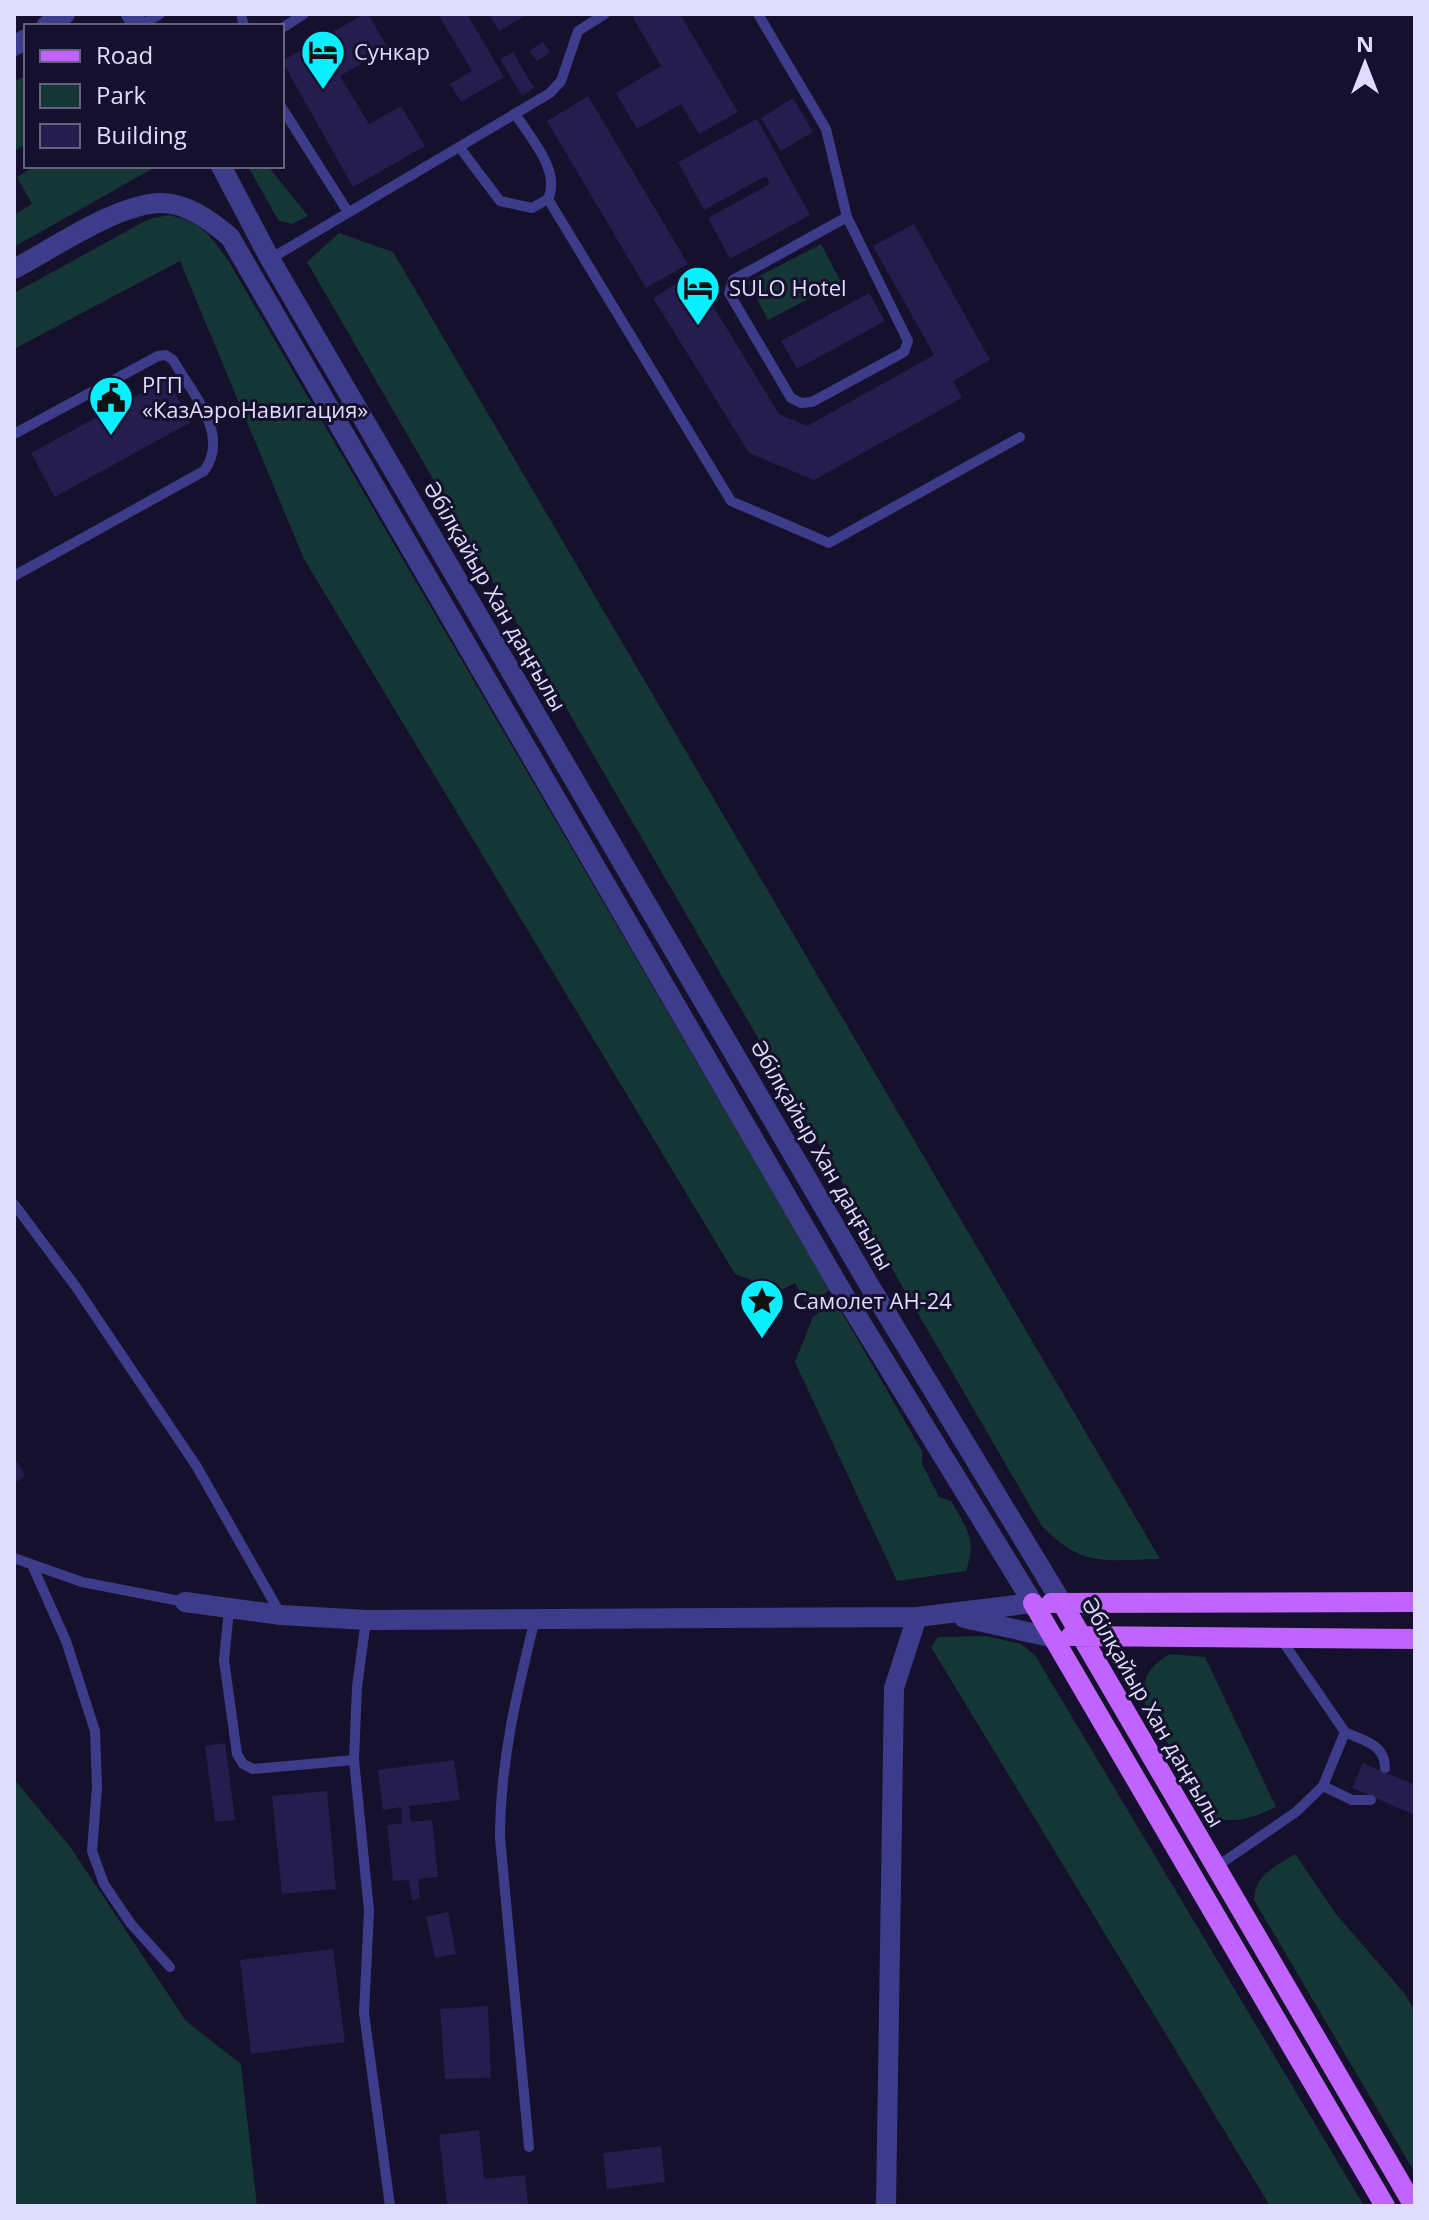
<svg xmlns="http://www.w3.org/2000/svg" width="1429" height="2220" viewBox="0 0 1429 2220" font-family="'Open Sans',sans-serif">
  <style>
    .green { fill: #143634 }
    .building { fill: #251d4d }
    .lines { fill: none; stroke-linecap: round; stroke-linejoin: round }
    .service { stroke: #3d3c8b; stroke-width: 10 }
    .minor { stroke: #3d3c8b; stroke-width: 20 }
    .tertiary { stroke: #3d3c8b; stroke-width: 20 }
    .primary { stroke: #c063ff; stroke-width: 20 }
    .labels { text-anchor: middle; stroke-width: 6; stroke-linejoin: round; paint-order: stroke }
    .poi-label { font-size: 22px; fill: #dfdcff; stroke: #15112c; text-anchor: start }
    .street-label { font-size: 22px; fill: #dfdcff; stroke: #15112c }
  </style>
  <rect width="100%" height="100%" fill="#15112c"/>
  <path class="green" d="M26,75v69l-12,7v-69z
    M34,166h123l-143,81v-32l18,-11 -15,-27z
    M248,166h20l40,50 -16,8 -14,-4z
    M169,215c34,8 40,19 60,47l601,1028 -23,15 -12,-22 -15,8 -45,-17 -431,-715 -124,-298 -166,88v-56l135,-74z
    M339,233l54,19 767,1307c-56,1 -78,9 -119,-34l-734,-1263z
    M821,244l20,38 -73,38 -20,-38z
    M836,1302l86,149v13l17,33 12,4c16,28 26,37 15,70l-69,10 -102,-219 18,-45z
    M986,1636l35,8 14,11 329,551h-94l-339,-559 7,-10z
    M1170,1654l35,3 71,150c-24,11 -41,18 -67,9l-67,-118c2,-22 8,-33 28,-44z
    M14,1779l57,69 115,173 55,43 16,142h-243z
    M1295,1854l41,60 69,80 10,18v161l-161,-273c1,-26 21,-33 41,-46z"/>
  <path class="building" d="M364,14h4l20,34 -48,28 29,48 32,-18 24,40 -72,41 -71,-126z
    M438,14h29l37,63 -43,25 -11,-18 22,-13z
    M489,14h39l-29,17z
    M631,14h49l58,98 -39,22 -18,-30 -44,25 -21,-36 45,-27z
    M543,42l7,10 -13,9 -8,-10z
    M513,52l21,36 -12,8 -22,-37z
    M588,96l100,168 -42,24 -99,-167z
    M793,98l20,34 -32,19 -20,-33z
    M757,119l53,96 -80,44 -22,-41 62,-34 -4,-8 -62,34 -26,-48z
    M914,224l76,136 -37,21 9,17 -148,82 -65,-27 -96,-155 40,-25 86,141 28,12 127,-71 -61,-109z
    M869,293l16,28 -88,48 -16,-28z
    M167,379l24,43 -136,75 -24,-44z
    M14,1456l11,20 -11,7z
    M225,1743l10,77 -20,2 -10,-76z
    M454,1760l6,40 -51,6 2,16 21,-2 6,57 -20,2 2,20 -8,1 -3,-20 -16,1 -6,-56 15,-2 -1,-16 -18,3 -5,-40z
    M1363,1763l52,22v30l-63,-27z
    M327,1791l9,98 -54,5 -10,-98z
    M448,1912l8,42 -21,4 -9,-41z
    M333,1949l12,93 -94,12 -11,-94z
    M488,2006l3,72 -46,1 -5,-70z
    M479,2130l5,49 41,-4 3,29 -81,2 -8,-71z
    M661,2146l4,36 -58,7 -4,-36z"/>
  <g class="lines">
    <path class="service" d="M241,14l3,12
      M758,14l68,115 21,88 61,124 -4,11 -92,50 -11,1 -10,-5 -62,-105 4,-13 114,-63
      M140,26l20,-12
      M282,28l22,-14
      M282,108l66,104
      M516,115c15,24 45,56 32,84l183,302 98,42 191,-106
      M460,148l40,53 32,7 16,-9
      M270,259l280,-166 11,-12 17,-50 27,-17
      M14,434l144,-78 8,-1 7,5c19,33 58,75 31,111l-190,105
      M14,1204l62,83 121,180 83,146
      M14,1558l68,24 103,20
      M33,1567l33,74 29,90 2,56 -5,64 12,33 27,40 39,43
      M229,1610l-5,50 13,94 6,10 10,5 101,-9
      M366,1620l-9,67 -3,73 15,151 -5,102 26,193
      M1345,1732c19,9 40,12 40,36
      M1323,1786l29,14h19
      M1216,1867l80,-55 27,-26 22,-54 -64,-93
      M529,2147l-29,-309c0,-77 17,-146 35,-219"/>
    <path class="minor" d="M185,1602l96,13 85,5 551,-3 116,-14
      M964,1618l91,20
      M886,2206l8,-518 23,-71"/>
    <path class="tertiary" d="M131,14l8,12
      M46,26l19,-12
      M14,46l12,-7
      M221,166l49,93 598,1024 194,320
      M14,269c40,-21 101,-64 145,-66 27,-1 52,18 71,34l611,1053 192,313"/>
    <path class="primary" d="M1033,1603l352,603
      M1051,1603l364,-1
      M1062,1603l352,603
      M1071,1636l344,3"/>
  </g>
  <defs>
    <g id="hotel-pin" transform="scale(2.3)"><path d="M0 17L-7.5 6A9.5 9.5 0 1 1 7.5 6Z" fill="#08efff" stroke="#15112c"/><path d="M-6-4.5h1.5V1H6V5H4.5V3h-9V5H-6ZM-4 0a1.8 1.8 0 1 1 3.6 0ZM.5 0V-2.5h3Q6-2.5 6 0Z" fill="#111"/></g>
    <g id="civic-pin" transform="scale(2.3)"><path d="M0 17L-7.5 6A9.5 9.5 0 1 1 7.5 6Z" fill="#08efff" stroke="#15112c"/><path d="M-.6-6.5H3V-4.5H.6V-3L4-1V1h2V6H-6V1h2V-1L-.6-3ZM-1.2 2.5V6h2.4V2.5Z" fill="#111"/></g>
    <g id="sight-pin" transform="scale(2.3)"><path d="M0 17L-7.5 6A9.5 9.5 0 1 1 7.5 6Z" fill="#08efff" stroke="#15112c"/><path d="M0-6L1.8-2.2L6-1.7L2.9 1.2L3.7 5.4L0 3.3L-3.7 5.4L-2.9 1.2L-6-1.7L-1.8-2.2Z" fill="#111"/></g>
  </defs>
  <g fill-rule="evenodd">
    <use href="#hotel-pin" x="323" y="52"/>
    <use href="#hotel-pin" x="698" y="288"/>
    <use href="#civic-pin" x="111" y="398"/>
    <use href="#sight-pin" x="762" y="1301"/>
  </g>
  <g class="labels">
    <g class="poi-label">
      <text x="354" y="60">Сункар</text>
      <text x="729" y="296">SULO Hotel</text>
      <text x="142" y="393">РГП<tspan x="142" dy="25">«КазАэроНавигация»</tspan></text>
      <text x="793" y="1309">Самолет АН-24</text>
    </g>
    <g class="street-label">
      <text transform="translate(495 596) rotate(60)" y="8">Әбілқайыр Хан даңғылы</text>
      <text transform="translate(822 1155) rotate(60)" y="8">Әбілқайыр Хан даңғылы</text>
      <text transform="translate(1153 1712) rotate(60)" y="8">Әбілқайыр Хан даңғылы</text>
    </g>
  </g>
  <rect width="1429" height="2220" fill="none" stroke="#dfdcff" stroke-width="32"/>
  <rect x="24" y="24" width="260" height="144" fill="#15112c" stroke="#666280" stroke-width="2"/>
  <rect x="40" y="50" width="40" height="12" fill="#c063ff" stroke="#666280" stroke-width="2"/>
  <text x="96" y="64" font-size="24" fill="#dfdcff">Road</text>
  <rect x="40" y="84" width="40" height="24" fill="#143634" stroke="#666280" stroke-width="2"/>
  <text x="96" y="104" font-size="24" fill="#dfdcff">Park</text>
  <rect x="40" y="124" width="40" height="24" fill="#251d4d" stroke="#666280" stroke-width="2"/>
  <text x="96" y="144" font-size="24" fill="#dfdcff">Building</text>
  <g transform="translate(1365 64)" stroke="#15112c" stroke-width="6" paint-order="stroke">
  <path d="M0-6L14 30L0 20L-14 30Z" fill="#dfdcff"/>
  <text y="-12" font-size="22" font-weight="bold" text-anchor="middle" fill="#dfdcff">N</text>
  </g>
</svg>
